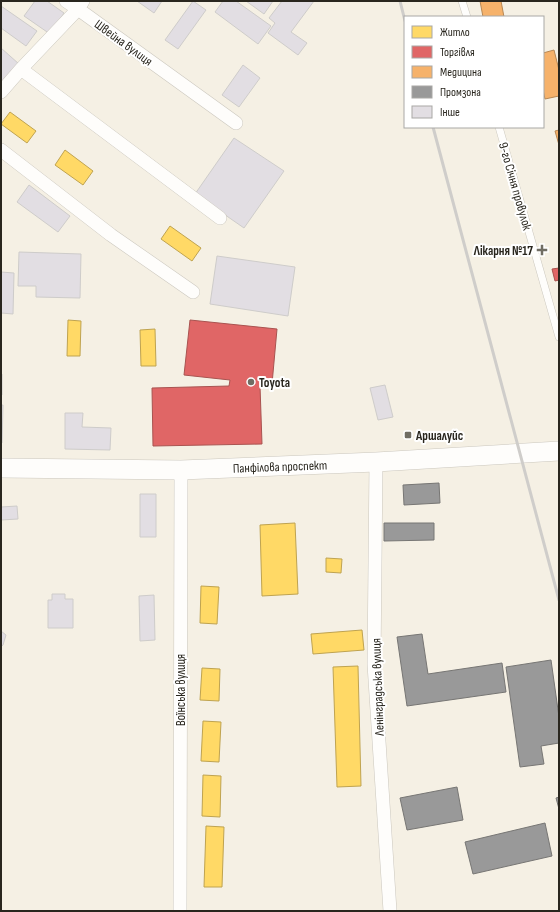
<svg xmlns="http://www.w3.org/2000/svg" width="560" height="912" viewBox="0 0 560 912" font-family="'Sofia Sans Condensed',sans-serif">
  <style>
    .homes { fill: #ffd966; stroke: #bfa350 }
    .shops { fill: #e06666; stroke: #a95350 }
    .health { fill: #f6b26b; stroke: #b88854 }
    .industry { fill: #999; stroke: #777674 }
    .building { fill: #e2dee3; stroke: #ceccca }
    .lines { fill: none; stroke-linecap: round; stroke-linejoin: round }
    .lane-casing { stroke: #cbc7be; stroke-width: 8 }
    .street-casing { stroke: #cbc7be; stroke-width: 14 }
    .secondary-casing { stroke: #cbc7be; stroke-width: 20 }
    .lane { stroke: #fefdfb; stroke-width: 7 }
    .street { stroke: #fefdfb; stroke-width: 13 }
    .secondary { stroke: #fefdfb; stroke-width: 19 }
    .rail { stroke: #cfcdca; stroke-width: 3 }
    .poi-dot { fill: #706d63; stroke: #fff; stroke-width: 1.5 }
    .labels { text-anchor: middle; stroke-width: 4; stroke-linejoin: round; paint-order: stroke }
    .street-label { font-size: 13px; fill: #29261e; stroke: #fff }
    .poi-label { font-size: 13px; font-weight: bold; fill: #29261e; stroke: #fff; text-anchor: start }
  </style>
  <rect width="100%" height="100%" fill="#f5f0e4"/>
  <path class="homes" d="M10,112l26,19 -9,12 -26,-19z
    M65,150l28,21 -10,14 -28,-20z
    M170,226l31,22 -9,13 -31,-22z
    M68,320l13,1 -1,35h-13z
    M155,329l1,37h-15l-1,-36z
    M295,523l3,71 -36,2 -2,-71z
    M326,558l16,1 -1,14 -15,-1z
    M201,586l18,1 -2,37 -17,-1z
    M362,630l2,20 -51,4 -2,-20z
    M358,666l3,120 -24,1 -4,-120z
    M202,668l18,1 -1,32 -19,-1z
    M203,721l18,1 -2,40 -18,-1z
    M203,775l18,1 -1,41 -18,-1z
    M206,826l18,1 -2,60h-18z"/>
  <path class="shops" d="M559,268v12l-4,1 -3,-12z
    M190,320l87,9 -5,55 -12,2 2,58 -109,2 -1,-58 77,-2 1,-6 -46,-5z"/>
  <path class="health" d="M480,1h21l3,16h-21z
    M554,50l5,20v26l-14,3 -2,-9v-37z
    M559,130v15l-4,-14z"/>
  <path class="industry" d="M439,483l1,20 -36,2 -1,-20z
    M384,523h50v17l-50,1z
    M422,634l6,40 74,-11 4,29 -99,14 -10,-69z
    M551,660l8,57v26l-18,3 3,18 -24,3 -14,-100z
    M457,787l6,33 -56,10 -7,-32z
    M559,797v12l-3,-11z
    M545,823l7,33 -79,18 -8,-32z"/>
  <path class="building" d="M35,1h12l17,12 -14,21 -26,-18z
    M137,1h25l-8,12z
    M193,1l13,9 -28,39 -13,-9z
    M223,1h13l35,25 -13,18 -43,-32z
    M246,1h27l-9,13z
    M282,1h32l-23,31 16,11 -9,12 -30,-22 7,-10 -6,-5z
    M1,6l36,25 -11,15 -25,-18z
    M1,48l18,16 -18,20z
    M243,65l17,13 -21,29 -17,-12z
    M234,138l50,33 -40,57 -49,-34z
    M29,185l41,31 -12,16 -41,-30z
    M19,252l62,2 -1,44 -44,-1v-11h-18z
    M217,256l78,11 -7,49 -78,-12z
    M1,272l13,1 -1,41 -12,-1z
    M1,374h1v21h-1z
    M385,385l8,32 -15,3 -8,-32z
    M1,405h2l-1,38h-1z
    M65,413h18l-1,14 29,1 -1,22 -45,-1z
    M140,494h16v43h-16z
    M17,506l1,13 -17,1v-13z
    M52,594h13v5h8v29h-25v-28h4z
    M154,595l1,45 -15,1 -1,-45z
    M1,631l5,4 -3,10 -2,2z"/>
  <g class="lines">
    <g class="lane-casing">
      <path id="lane" d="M462,1l5,16
        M499,127l60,210"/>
    </g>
    <g class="street-casing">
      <path id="street" d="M66,1l12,8 5,-8
        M21,69l199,149
        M1,92l20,-23 57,-60 158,114
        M1,150l110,85 82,57
        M376,462l-2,202 16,247
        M180,911l1,-441"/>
    </g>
    <g class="secondary-casing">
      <path id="secondary" d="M1,468l180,2 195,-8 183,-11"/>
    </g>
    <use href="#lane" class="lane"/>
    <use href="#street" class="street"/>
    <use href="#secondary" class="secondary"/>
    <path class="rail" d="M400,1l5,20
      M433,127l126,473"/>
  </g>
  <g class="poi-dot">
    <path d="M540 244h4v4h4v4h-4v4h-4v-4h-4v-4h4z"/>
    <circle cx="251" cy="382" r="4"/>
    <rect x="404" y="431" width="8" height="8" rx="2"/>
  </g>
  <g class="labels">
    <g class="street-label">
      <text transform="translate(124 42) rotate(36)" y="5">Швейна вулиця</text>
      <text transform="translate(516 186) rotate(74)" y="5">9-го Січня провулок</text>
      <text transform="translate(280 466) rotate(-2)" y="5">Панфілова проспект</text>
      <text transform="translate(377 687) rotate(-92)" y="5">Ленінградська вулиця</text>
      <text transform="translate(180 690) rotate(-90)" y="5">Воїнська вулиця</text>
    </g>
    <g class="poi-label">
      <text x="533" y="255" text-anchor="end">Лікарня №17</text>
      <text x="259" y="387">Toyota</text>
      <text x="416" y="440">Аршалуйс</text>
    </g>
  </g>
  <rect width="560" height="912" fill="none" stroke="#29261e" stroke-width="4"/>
  <rect x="404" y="16" width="140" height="112" fill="#ffffff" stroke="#a9a8a5"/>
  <rect x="412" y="26" width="20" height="12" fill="#ffd966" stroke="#a9a8a5"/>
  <text x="440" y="36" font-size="12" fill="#29261e">Житло</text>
  <rect x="412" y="46" width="20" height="12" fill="#e06666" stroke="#a9a8a5"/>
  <text x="440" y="56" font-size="12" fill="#29261e">Торгівля</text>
  <rect x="412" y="66" width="20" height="12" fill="#f6b26b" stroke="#a9a8a5"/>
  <text x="440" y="76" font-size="12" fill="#29261e">Медицина</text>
  <rect x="412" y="86" width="20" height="12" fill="#999999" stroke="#a9a8a5"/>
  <text x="440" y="96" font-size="12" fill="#29261e">Промзона</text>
  <rect x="412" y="106" width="20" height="12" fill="#e2dee3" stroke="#a9a8a5"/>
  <text x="440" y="116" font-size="12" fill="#29261e">Інше</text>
</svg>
